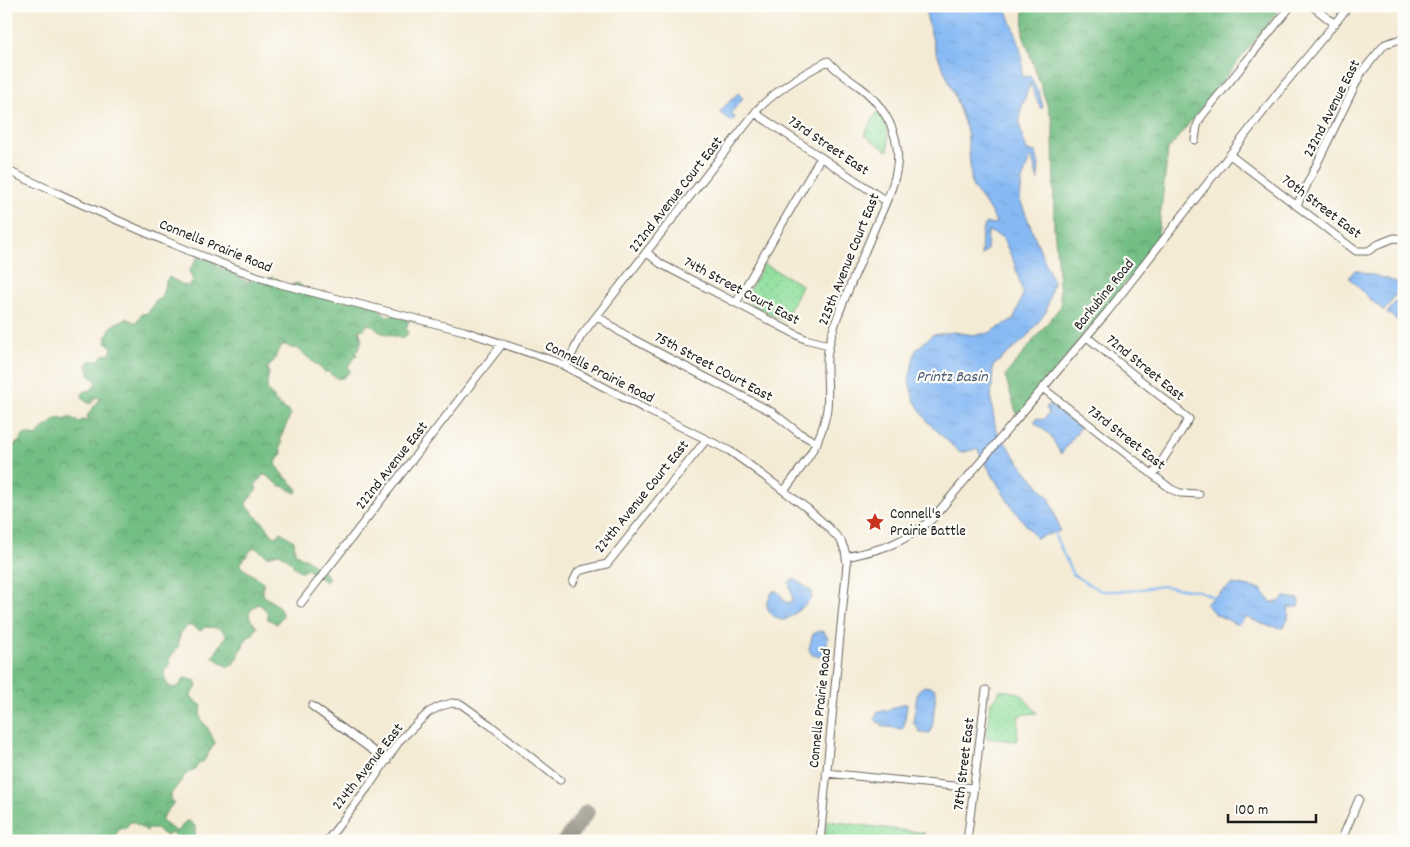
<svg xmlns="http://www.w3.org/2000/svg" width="1410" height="847" viewBox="0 0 1410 847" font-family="Dekko,sans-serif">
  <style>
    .forest { fill: url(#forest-crowns); stroke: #486d50 }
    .park { fill: url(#park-dots); stroke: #567e5c }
    .water { fill: url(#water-ripples); stroke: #526b88 }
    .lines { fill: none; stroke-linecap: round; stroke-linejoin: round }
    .stream { stroke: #87baf4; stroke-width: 2 }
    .taxiway { stroke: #888478; stroke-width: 16 }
    .minor-casing { stroke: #68645d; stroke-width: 9 }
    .minor { stroke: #fff; stroke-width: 7 }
    .labels { text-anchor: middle; stroke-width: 4.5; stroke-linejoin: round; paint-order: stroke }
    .street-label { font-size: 15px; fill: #1c1c1c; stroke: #fdfcf7 }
    .poi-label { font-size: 15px; fill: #1c1c1c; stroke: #fdfcf7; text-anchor: start }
    .water-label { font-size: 16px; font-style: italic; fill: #475b72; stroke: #fdfcf7 }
  </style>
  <defs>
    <pattern id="forest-crowns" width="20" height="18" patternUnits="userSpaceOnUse" patternTransform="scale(1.25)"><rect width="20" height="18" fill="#73be84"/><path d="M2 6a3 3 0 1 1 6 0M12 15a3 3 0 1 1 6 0" fill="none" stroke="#5e9a6b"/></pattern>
    <pattern id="park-dots" width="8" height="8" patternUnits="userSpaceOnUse" patternTransform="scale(1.25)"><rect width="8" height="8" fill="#8fdf9d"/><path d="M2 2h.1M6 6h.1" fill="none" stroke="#7bbf87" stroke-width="1.8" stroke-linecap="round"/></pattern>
    <pattern id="water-ripples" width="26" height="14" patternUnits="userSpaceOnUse" patternTransform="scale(1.25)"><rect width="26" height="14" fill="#87baf4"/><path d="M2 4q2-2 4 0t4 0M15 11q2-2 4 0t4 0" fill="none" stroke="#749fd1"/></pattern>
  </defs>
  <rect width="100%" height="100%" fill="#fdfcf7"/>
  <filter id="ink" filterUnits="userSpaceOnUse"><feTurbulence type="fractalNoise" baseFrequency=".02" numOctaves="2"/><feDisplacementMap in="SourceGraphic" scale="10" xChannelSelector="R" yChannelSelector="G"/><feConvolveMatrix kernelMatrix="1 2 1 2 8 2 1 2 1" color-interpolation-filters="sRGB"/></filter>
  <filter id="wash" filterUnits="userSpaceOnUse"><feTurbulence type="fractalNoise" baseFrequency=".0096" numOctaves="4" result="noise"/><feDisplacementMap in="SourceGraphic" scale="20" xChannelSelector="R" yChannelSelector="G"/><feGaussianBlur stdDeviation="1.12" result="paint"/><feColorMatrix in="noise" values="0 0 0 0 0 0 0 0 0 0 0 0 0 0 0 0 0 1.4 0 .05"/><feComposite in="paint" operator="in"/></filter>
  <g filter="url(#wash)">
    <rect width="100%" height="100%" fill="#f4ebd5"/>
    <path class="forest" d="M1024,6h258l-114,144 -11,94 -139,174 -13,-42 56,-70 -7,-80 -1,-104 -30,-88z
      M198,257l15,4 10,9 7,-1 16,13h3l3,-4 10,3 11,-4 13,10 12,-4 6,5 6,9 15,-6 5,4 18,7 5,-7 11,1 23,20 9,-1 13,5 -3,8 2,5 -5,6 -23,-7 -10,-8 -3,1 -3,4 -5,1 3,11 -2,3v3l-4,5 1,3 -9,11 2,5c-9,11 -12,9 -22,1h-3l-28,-24h-6l-5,-3h-3l-7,9v4l-9,11 2,4c-2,10 -5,17 5,24v3l17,14 -11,25 2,4 -2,4 2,6 -6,9c2,13 15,17 22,28l-2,3 -13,-7h-3l-14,-11h-3l-8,10 2,4 -11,14v3l7,5v3l12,10 4,7 6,5h3l3,-4 13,9 1,11 7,6h3l19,14 5,6 -3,4 -19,-13 -5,3 -9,-6v-2l-13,-11 -6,1 -5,3 -13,-9h-3l-13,16 1,3 22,15v13l15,11 5,9 -6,9 -9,-5 -1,-8 -8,-7 -3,1 -7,8 1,6 7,8 -4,7 -3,1 -7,9v3l-5,7 1,3 -8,9 -3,1 -15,-10 13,-21 -1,-3 -6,-5 -15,-1 -3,4 -9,-5h-5l-7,8v3l-2,4 1,5 -10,13 2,4 -7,9 2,11 6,5 6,-1 7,-9 11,3 1,6 -6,8v2l11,9 -2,10 3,6 3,3 9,18 -12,19h-3l-5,7 -9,5 -15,20v6l3,2 -12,16v3l13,10h3l8,-10h3l6,5v8l2,7h-18l-8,-8 -5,3 -10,-7h-7l-2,2 -14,-9h-3l-5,7 -5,-1 -8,13h-106v-389l3,-1 7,-8h2l7,-9 12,2 7,-9 7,-3 6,-7 8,3 5,-3 9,5 4,-2 5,1 1,-1 -2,-4 13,-17 -1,-2h-3l-4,6h-4l-5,-4 -1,-4 3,-4 6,-1 5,-6v-3l-6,-5 -3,-10 3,-5 9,-1 4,-5 6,-1 3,-4v-3l-6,-5c1,-11 6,-20 19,-22l2,-2 7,4h3l5,-8 6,-1 8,-13h3c6,-8 4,-16 10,-23l16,9h3l5,-6 -4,-9z"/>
    <path class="park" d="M877,112c10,10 13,25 11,39l-24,-16z
      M764,264l38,21 -18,36 -36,-19 -2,-6z
      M999,690l21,3 17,20 -18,2 -2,26 -31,-3 4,-35 8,-8z
      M827,821l98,12 -7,8h-93z"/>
    <path class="water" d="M924,6h81c9,23 20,46 17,71l8,-1 9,17 4,14 -2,2 -11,-25c-12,32 -14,34 -3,67l9,1 3,13 -1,16 -6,-23h-2l-8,23 -2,19 33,82 -7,30 -20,26 -33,28 -2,35 5,29 27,37 27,32 10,32 -24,7 -27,-35 -32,-54 -17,4 -32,-31 -14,-22 -5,-19 6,-30 17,-16 21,-3 22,3 14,-2 25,-14 9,-25 -9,-32 -12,-25 -14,-6 -1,19 -6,6 1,-24 4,-9 6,2 4,-3 -5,-10 -19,-26 -5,-55 -14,-40 -18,-42z
      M738,93l5,5 -12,15 4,4 -3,5 -13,-10z
      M1355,270l32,9 16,6 -19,26 -14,-12 -20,-20 -1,-2z
      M1404,291v34l-17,-12z
      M1048,405h2l30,23 -19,26 -11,-19 -16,-13 3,-4 6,2 6,-7 -3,-5z
      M792,580h4l15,11 1,7c-5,5 -21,20 -28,22 -7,1 -16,-8 -17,-14 -1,-5 4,-11 6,-15h3c6,2 5,9 11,12l5,-2c2,-6 -3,-13 -3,-19z
      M1233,584l28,5 10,13h8l5,-5 15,2v8h-10l-1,12 -5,9 -18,-3 -19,-8 -8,8 -23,-11 -10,-11z
      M819,631l5,1 4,6 -3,15 -6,4 -8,-3 -2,-6 4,-14z
      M924,686l10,2 2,5 -4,37 -2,3h-10l-4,-8 -3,-2 4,-28 1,-4z
      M903,704h4l-3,23 -2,2 -21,-3 1,-2 -2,-2 -2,1 -3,-5 3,-6 11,-2z"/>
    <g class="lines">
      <path class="stream" d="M1053,531l20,44 28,16h27l34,-5 37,5 15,6"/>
      <path class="taxiway" d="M565,841l22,-29"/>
    </g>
  </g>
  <g filter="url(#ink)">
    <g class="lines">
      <g class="minor-casing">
        <path id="minor" d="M1312,6l23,18
          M755,113l131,88
          M1195,140l2,-14 4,-9 90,-111
          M1230,155l126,96h12l11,-7 15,-6 10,1
          M6,170c90,40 180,84 274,114l184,47 93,31 92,49 81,40 18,13 60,45 20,18 13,14 4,10 2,13 -27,277
          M1297,205l64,-132 24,-29 19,-6
          M646,252l15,12 144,75 24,6
          M736,303l85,-146
          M597,316l28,19 147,77 27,21 18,10
          M1087,337l102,82 -36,56
          M566,366l15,-30 177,-227c21,-21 44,-35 70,-48 9,11 21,18 32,26 19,14 34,37 37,60 4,28 -11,55 -22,80 -12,30 -26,60 -38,91 -4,13 -9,27 -10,40 -1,19 3,39 -1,57 -6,30 -24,52 -42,76
          M1044,389l127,100 9,4 19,1
          M846,557c37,-8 57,-13 87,-39l175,-207 176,-226 65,-79
          M573,582l5,-10 4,-2 25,-6 99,-124
          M301,603l202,-260
          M312,706l75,55
          M826,773l147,15
          M327,841l44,-58 29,-43 29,-28 12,-6 11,-3 9,1 29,21 70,55
          M967,841l19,-151
          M1341,841l18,-42"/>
      </g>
      <use href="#minor" class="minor"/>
    </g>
  </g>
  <defs>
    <g id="sight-bare" transform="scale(1.5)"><path d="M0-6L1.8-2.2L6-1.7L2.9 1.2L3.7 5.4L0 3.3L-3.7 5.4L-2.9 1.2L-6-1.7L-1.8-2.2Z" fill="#c8321e" stroke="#fdfcf7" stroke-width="2.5" paint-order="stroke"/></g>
  </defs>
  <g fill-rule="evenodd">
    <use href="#sight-bare" x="875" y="522"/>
  </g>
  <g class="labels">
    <g class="street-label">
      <text transform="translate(1331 108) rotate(-63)" y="5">232nd Avenue East</text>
      <text transform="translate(829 145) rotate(34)" y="5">73rd Street East</text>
      <text transform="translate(675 194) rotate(-52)" y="5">222nd Avenue Court East</text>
      <text transform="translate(1322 206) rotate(37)" y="5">70th Street East</text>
      <text transform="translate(216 245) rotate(22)" y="5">Connells Prairie Road</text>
      <text transform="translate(848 259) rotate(-68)" y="5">225th Avenue Court East</text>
      <text transform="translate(742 290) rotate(28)" y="5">74th Street Court East</text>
      <text transform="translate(1103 294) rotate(-51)" y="5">Barkubine Road</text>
      <text transform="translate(714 366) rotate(28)" y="5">75th Street COurt East</text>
      <text transform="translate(1146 367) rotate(39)" y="5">72nd Street East</text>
      <text transform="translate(600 371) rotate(27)" y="5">Connells Prairie Road</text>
      <text transform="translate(1127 437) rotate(38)" y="5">73rd Street East</text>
      <text transform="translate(391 465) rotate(-52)" y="5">222nd Avenue East</text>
      <text transform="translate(641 496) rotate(-51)" y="5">224th Avenue Court East</text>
      <text transform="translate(819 708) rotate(-84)" y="5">Connells Prairie Road</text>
      <text transform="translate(963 764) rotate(-83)" y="5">78th Street East</text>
      <text transform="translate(367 766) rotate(-52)" y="5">224th Avenue East</text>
    </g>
    <g class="poi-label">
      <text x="890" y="518">Connell's<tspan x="890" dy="17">Prairie Battle</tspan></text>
    </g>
    <g class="water-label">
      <text x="952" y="381">Printz Basin</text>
    </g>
  </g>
  <rect width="1410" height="847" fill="none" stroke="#fdfcf7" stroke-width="25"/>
  <path d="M1228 814v8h88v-8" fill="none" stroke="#1c1c1c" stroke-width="2.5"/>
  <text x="1235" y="814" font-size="15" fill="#1c1c1c" stroke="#fdfcf7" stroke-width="4" paint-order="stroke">100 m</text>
</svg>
